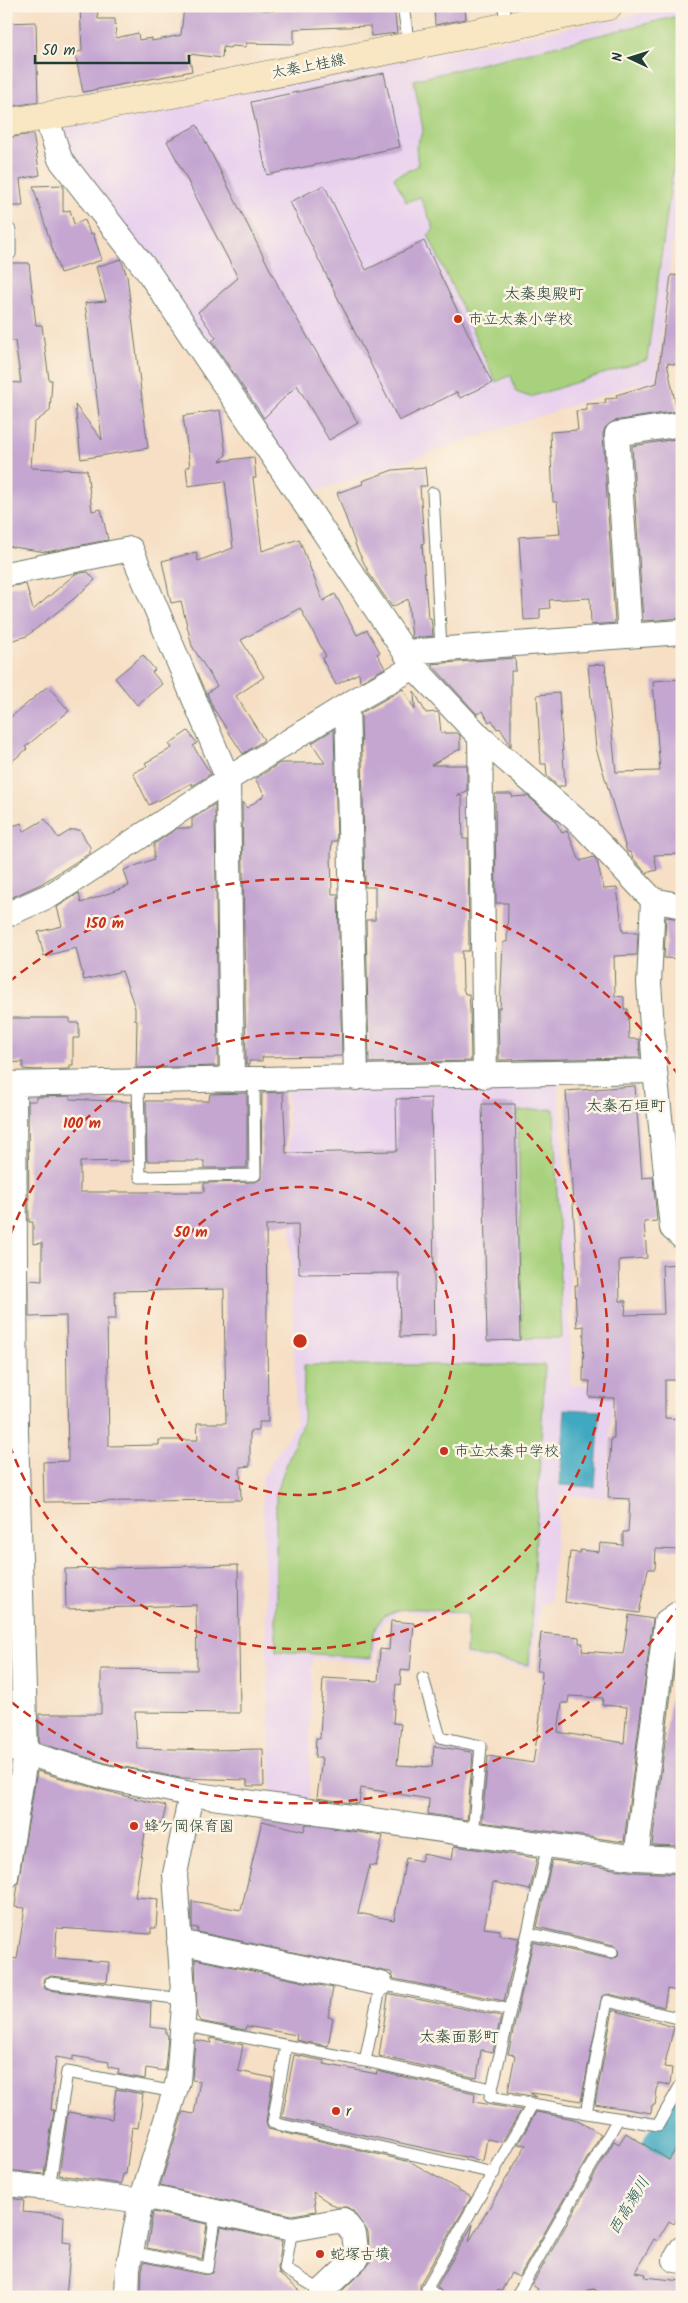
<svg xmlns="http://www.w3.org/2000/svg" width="688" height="2303" viewBox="0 0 688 2303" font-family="Kalam,'Klee One',sans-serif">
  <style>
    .built { fill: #e9d2ee }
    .green { fill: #a8d17d; stroke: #648758 }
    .water { fill: #41a9c1; stroke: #30737a }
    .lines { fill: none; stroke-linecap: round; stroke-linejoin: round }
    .river { stroke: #41a9c1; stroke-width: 38 }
    .building { fill: #c4a6d1; fill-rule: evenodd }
    .service-casing { stroke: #6a7666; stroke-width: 13 }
    .minor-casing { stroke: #6a7666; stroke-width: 26 }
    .secondary-casing { stroke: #6a7666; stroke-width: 29 }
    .service { stroke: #fff; stroke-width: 11 }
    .minor { stroke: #fff; stroke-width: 24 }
    .secondary { stroke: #f9e7c3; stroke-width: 28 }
    .ring { fill: none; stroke: #c8321e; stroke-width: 2.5; stroke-dasharray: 9 6 }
    .poi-dot { fill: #c8321e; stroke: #fcf5e5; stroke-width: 2 }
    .labels { text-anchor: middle; stroke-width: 5; stroke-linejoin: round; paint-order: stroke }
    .street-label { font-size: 15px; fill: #1f3d34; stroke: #fcf5e5 }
    .poi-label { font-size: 15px; fill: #1f3d34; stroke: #fcf5e5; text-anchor: start }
    .neighbourhood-label { font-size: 16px; fill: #1f3d34; stroke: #fcf5e5 }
    .water-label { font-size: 16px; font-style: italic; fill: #295d5e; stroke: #fcf5e5 }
    .centre { fill: #c8321e; stroke: #fcf5e5; stroke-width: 2.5 }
    .ring-label { font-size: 15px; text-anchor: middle; font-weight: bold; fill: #c8321e; stroke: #fcf5e5; stroke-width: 5; stroke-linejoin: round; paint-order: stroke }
  </style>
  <rect width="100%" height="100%" fill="#fcf5e5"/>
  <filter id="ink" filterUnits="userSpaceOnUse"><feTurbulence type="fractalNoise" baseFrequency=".02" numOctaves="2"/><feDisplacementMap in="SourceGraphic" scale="10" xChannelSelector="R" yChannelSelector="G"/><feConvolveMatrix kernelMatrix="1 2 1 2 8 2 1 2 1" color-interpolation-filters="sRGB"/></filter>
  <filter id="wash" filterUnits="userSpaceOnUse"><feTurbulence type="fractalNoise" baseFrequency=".0096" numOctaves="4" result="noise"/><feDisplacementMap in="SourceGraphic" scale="20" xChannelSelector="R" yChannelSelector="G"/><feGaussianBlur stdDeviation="1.12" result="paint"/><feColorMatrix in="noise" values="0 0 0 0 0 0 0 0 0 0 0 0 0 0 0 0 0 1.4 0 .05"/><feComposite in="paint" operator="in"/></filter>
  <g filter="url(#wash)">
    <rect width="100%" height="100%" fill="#f6dfc4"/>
    <path class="built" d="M682,6v167l-27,209 -22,3 -322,108 -257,-367z
      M558,1083l11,150 2,152h43l-8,113 -46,-4 -10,107 -10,4 -9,64 -67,-13 3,-39 -66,-6 -19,13 -8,40 -62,-6 -3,141 -38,-6 -9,-315 34,-55 -9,-334z"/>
    <path class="green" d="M682,15v89l-35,256 -117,37 -14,-5 -5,-17 -15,7 -68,-147 6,-6 -14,-32 -14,5 -12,-25 24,-11 -2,-19 7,-17 -9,-50z
      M554,1109l8,229h-40l-4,-227z
      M304,1365h241l-16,300 -63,-11 2,-39c-26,-3 -79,-18 -92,12 -4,9 -4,21 -5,31l-95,-7v-159l27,-71z"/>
    <path class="water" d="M565,1409l35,2 -5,76 -35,-2z"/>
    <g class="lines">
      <path class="river" d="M632,2197l50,-84"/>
    </g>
    <g id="blocks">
      <path class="building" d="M80,6h17l1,13h17l1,19 22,-5 1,7 13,-2v3l29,-6 3,-29h42l46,5h3v-5h119l3,27 -26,3 -1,-10 -76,3v15l-48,-1v4l-15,-1 -1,2 -7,-1 -1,11 -33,-4 3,17 -109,21 -8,-39 7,-2z
        M434,6h31l1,13 -31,6z
        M36,22l2,80 -32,5v-84z
        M384,73l16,74 -133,28 -16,-73z
        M197,125l86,170 75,128 -29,17 -32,-55 -33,33 -52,-77 4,-3 -18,-26 40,-34 -71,-137z
        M33,134l7,41 -20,4 3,27h-17v-68z
        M63,185v27l7,-2 4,14 11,-4 5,14 3,-1 9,27 -42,13 -27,-87z
        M324,185l42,85 58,-29 68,142 -32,15 -3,-6 -58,29 -109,-219z
        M121,259l6,17 21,172 -67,11 -6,-54 27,35 -17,-137 21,-2 -10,-34z
        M8,263h21l7,62h6l7,55h3l-2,31 -16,12 -3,45 56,2 5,41 9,-2 7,31 -62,12 -40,-6v-164l15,1 -6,-42h-9v-74h2z
        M671,275l11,1v62l-4,27 -11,-2 10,48 -63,10 -9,7 -2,6 12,189 -24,2 -1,-27 -41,2 1,8 -10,1v10l-16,1 -5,-83 41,-3 -3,-32h-4l-3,-70 28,-2 -2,-19 11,-1 -1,-6 20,-1 -1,-4 12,-1 -1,-3 41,-12z
        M220,410l6,45 -6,6 34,-4 2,21h-3l9,73 37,-12 24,62 12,-7 22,41 10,-5 13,22 -3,2 8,14 -25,14 -1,-9 -23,12 -14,-26 4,-3 -26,-48 -59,32 23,37 -28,19 28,44 -21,14 -30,-46 -6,-15 10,-7 -25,-40 -11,-45 -10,2 -9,-42 34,-9 2,9 35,-13 -8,-67 -37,5 -2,-19h4l-7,-51z
        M682,438v180l-39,3 -11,-175z
        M425,467l2,19h-7l4,57 -2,1 6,74h3l2,18 -21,2 -4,-39 -16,8 -22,-32 -13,-26 -20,-56 26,-9 -1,-3 31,-11z
        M88,572l7,8 -19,17 -49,39 -17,5 -4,-19v-35l20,-3 7,26 42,-36z
        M143,655l12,15 -3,2 10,12 -25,21 -22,-27z
        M515,658l1,13h-5v75l-11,-18 -3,1 -5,-9 -3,2 -6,-11 -6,3 -46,-50z
        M605,664l11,108 44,-1 -7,-90 29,-2v175l-28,1 3,15 -11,3 -13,-15 -3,-6h-3l-31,-104 -8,-83z
        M48,686l21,25 -44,36 2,2 -21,17v-45z
        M403,689l12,21 -1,-19 12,22 11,-1 2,2 2,19h16l3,2v14l-29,16h36v26l-10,5h5l1,43h5l1,112h-7l1,37 2,6h4l1,14 1,53 -102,2 -3,-143h9v-33h-10l-4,-174z
        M559,693l6,93h-7l-11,-10 -1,-12h-5l-4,-69z
        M334,729l3,112h-5l-1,11 1,42h6l4,162 -80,1v4h-13v4h-3l-4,-263 5,6 18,-13 -10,-16 25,-16h45l-13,-20z
        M188,731l9,12 -4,3 18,28 -19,12v-3l-43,22 -16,-32 14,-7 -2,-3 27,-15 -3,-4z
        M495,794h17v3l16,-1 26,23 8,14 5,-2 13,30 14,-4 3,4 7,28 13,-1 6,44h15l-1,23 -23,1 1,40 9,1v12h4l1,30h10l1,19 -141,2 -1,-52h2l3,-66h4l1,-39h-12z
        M215,804l3,262 -82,2 1,-48h-2v-12l-13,-37 -38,9 -8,-32 -32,8 -6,-24 24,-6 -5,-19 22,-14 2,10 48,-17 -5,-16 30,-11v-15l24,-16h14v-9z
        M45,819l13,19 13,-8h9l10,17v6l-49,31 -35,16v-72l16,-5 1,9z
        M666,917l16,2v40l-18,-1z
        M6,1018h64v5h9v15h-6v27h-3v4l-34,1 -13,-1v-7l-17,1z
        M635,1086l7,92 11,-1 4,44 -13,1 3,36 -28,2 1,41h6l-1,14 39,-1 -2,-49 20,-1v116h-17v38l17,1v131l-26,-1 -1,20h-7l-9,44 -74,-11 5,-50 10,1v-3l19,2 1,-9 23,2v-13h5l2,-33 -22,-1 3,-60h3v-40l-25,-1 1,-16h-7l1,-55 -7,1 -1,-17 -1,-25h3l-12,-194z
        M283,1092l3,61 111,-2 -1,-52 35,-1 4,238 -35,1 -1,-64 -100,1 -1,-50 -32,1 2,197h-9v9h-9v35l-10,1 1,33 -197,2 -1,-40 25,-1 -2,-145 -37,1v-37l13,1v-38l-9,1v-22h-4l-1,-121h8v-4l34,-1v3l61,3 1,59 -52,1v30h124v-9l51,-1 6,-3 1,-86zM224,1289l2,134h-29l1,17h-39v5l-50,1 -2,-127h9l-1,-28z
        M247,1093v75h-43v-7h-57l-1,-60h63l1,-7z
        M482,1104h33l5,236 -33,1z
        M238,1565l2,148 -105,-1 2,36 72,2 54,-1 1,37h-17v-6l-67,-2 -71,-14 -70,-21v-29h62v-45l96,1 -1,-65 -130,4 -1,-40z
        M629,1615l24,4 -29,223 -142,-20 6,-66 45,7 7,-45 2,-47h-5l4,-38 38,4v6h4l-1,8 41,3zM569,1696l34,2 -1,7 25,2 -3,36 -66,-11 4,-29h6z
        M391,1621l23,2 -4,48 -9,-1 -1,15 -4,-1 -3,39 8,1 -4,41 35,2 2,-21 37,6 2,2 -6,66 -39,-6 1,-15 -68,-11 -2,16 -42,-6 5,-40h-7l1,-20 4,1 3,-61 55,3 2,-32 9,1z
        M682,1628v218l-30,-1 27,-215z
        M37,1771l65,19 64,16 -4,18 -15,-4 -12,77 23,2 -2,29h-5v6l-94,-6 -2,30 54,4 -2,20 -56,-6 -7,2 -1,5 2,6 4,1 102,13 -1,24 16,2v5l2,1 -3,36 -19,-3 -1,11 -27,-5 1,-5 -11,-2 1,-5 -36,-6v4l-17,-3 -5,53h3l-10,64 -38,-4v-200h5l1,-12 5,1 8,-51 -10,-1 3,-23z
        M262,1821l42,10 2,-7 77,12 -7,30 -6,-1 -12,48 36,7 12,-62 15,3 2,-7 29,6 2,-14 83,12 -7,32 -37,-8 -9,46 16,2 -1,5 20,3 -15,63 -110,-22 -3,-7 -7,-1 -187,-39 1,-4 -6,-1v-26l49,9z
        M552,1860l82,12 48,2v118l-15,-3 -3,18 -55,-13 -7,2 -21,105 -34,-6 -17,-2 7,4 -29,-5 7,-37 -7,-1 25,-112 77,17 7,-2 2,-4 -2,-6 -3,-2 -77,-18z
        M195,1959l138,29 -5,29 5,1 -5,28 -32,-6 1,-5 -51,-9 -1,4 -45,-9 -3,-5z
        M391,1994l110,22 -8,36 -12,-2 -4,28 -98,-22 9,-60z
        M613,2010l61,17 -10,40 8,1 -2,17 -12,-2 -3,22h-3l-1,8 -56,-9z
        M210,2038l33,7 -5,26 35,7 -7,44 2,7 143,33 60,35 -51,87v7l6,6h-86v-4l30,-30 -2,-31 -15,-21 -6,-4h-11l-23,-15 3,19 -24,4 -132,-29 23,-74 11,2 6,-33 -8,-1 3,-40 17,3z
        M294,2055l31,6 -1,3 53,10v-3l98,22 -1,9 47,8 -19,32 -15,-3 -4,22 -201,-44z
        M116,2089l27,5 -5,34 -6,-1 -6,47h-3l-2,10 -62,-9 9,-63 44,7z
        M536,2112l38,7 27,15 -82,143 -8,-4 -10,19 -3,-2 -4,7h-49l-8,-11 36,-62 -4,18 57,-97 -8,-1z
        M626,2133l43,27 13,-21v71l-8,14 -5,-3 -12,20 -3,-2 -19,33 11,2 -1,3 37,4v16h-63l-18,-3 -7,-5 -6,1 -2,7h-53l5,-8 -6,-4 82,-144 5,3z
        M6,2198l18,2 -1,12 41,4 -1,26 8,1 -5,54h-60z
        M153,2212l54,12 -5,35 -55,-11z
        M221,2227l61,14 -4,27 1,6 29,23h-99l-18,-4v4h-50l1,-27 2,-8 62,13 7,-2z"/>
    </g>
  </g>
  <g filter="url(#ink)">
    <use href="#blocks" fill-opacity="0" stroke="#6a7666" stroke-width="1"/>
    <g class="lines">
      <g class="service-casing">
        <path id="service" d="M403,6l6,40
          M504,6l2,20
          M6,227l4,3v24
          M433,493l8,156
          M138,1082l2,95 115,-2 -1,-95
          M423,1678l17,59 41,9 -8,89
          M528,1933l84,19
          M50,1983l133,16
          M182,2025l183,36 127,28 -2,8 168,28 24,-42
          M286,2046l-13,77 221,50
          M365,2061l16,-77 129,26
          M492,2089l56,-244
          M586,2113l21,-112 75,18
          M49,2188l18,-116 108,20
          M292,2229l-7,40 37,22
          M131,2252l77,16 8,-56
          M593,2296l1,1
          M438,2297l-11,-9 105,-183
          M516,2297l102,-178"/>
      </g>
      <g class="minor-casing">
        <path id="minor" d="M46,116l14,43 89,114 256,379 9,15 66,70 102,88 71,75 29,6
          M6,574l125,-25 97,230 4,301
          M630,635l-13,-201 65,-10
          M405,652l277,-20
          M347,705l9,373
          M480,737l5,339
          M653,900l-4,83 6,88 17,157 10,9
          M6,915l47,-21 175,-115 119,-74 67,-38
          M6,1084l649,-13
          M6,1747l100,30 85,17 445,64 46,2
          M636,1858l30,-236 16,-11
          M6,1877l20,-124 -10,-321 -2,-348
          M179,1942l202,42
          M6,2184l43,4 92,13 12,-3 139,31 51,-9 11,14 3,24 -35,33 5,6
          M682,2248l-7,12 7,1
          M127,2297l1,-29 13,-67 37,-120 6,-75 -9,-132 16,-80"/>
      </g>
      <g class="secondary-casing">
        <path id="secondary" d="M6,123l172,-30 430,-87"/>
      </g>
      <use href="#service" class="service"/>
      <use href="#minor" class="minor"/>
      <use href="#secondary" class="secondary"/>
    </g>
  </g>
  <g class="ring">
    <circle cx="300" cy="1341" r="154"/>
    <path d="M6 1248A308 308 0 1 1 6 1434"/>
    <path d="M681 1603A462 462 0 0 1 9 1700M9 982A462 462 0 0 1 681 1079"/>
  </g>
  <g class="poi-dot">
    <circle cx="458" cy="319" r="5"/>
    <circle cx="444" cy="1451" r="5"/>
    <circle cx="134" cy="1826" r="5"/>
    <circle cx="336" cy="2111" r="5"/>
    <circle cx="320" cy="2254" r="5"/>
  </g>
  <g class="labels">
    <g class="street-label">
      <text transform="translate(308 66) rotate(-11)" y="5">太秦上桂線</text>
    </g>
    <g class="poi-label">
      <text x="468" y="324">市立太秦小学校</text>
      <text x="454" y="1456">市立太秦中学校</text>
      <text x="144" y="1831">蜂ケ岡保育園</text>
      <text x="346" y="2116">r</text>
      <text x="330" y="2259">蛇塚古墳</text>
    </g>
    <g class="neighbourhood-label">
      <text x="544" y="299">太秦奥殿町</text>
      <text x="626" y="1111">太秦石垣町</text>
      <text x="459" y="2042">太秦面影町</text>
    </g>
    <g class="water-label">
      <text transform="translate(628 2205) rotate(-59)" y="6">西高瀬川</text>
    </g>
  </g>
  <circle cx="300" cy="1341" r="8" class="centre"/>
  <g class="ring-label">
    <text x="105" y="928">150 m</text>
    <text x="82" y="1128">100 m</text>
    <text x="191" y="1237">50 m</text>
  </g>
  <rect width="688" height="2303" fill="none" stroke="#fcf5e5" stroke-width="25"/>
  <g transform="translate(630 58) rotate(274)" stroke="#fcf5e5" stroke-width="4" paint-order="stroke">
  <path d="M0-4L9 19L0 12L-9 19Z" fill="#1f3d34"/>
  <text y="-8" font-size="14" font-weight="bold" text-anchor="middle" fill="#1f3d34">N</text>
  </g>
  <path d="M35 55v8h154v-8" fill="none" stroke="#1f3d34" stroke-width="2.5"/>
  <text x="42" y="55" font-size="15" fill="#1f3d34" stroke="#fcf5e5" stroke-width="4" paint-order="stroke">50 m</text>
</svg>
